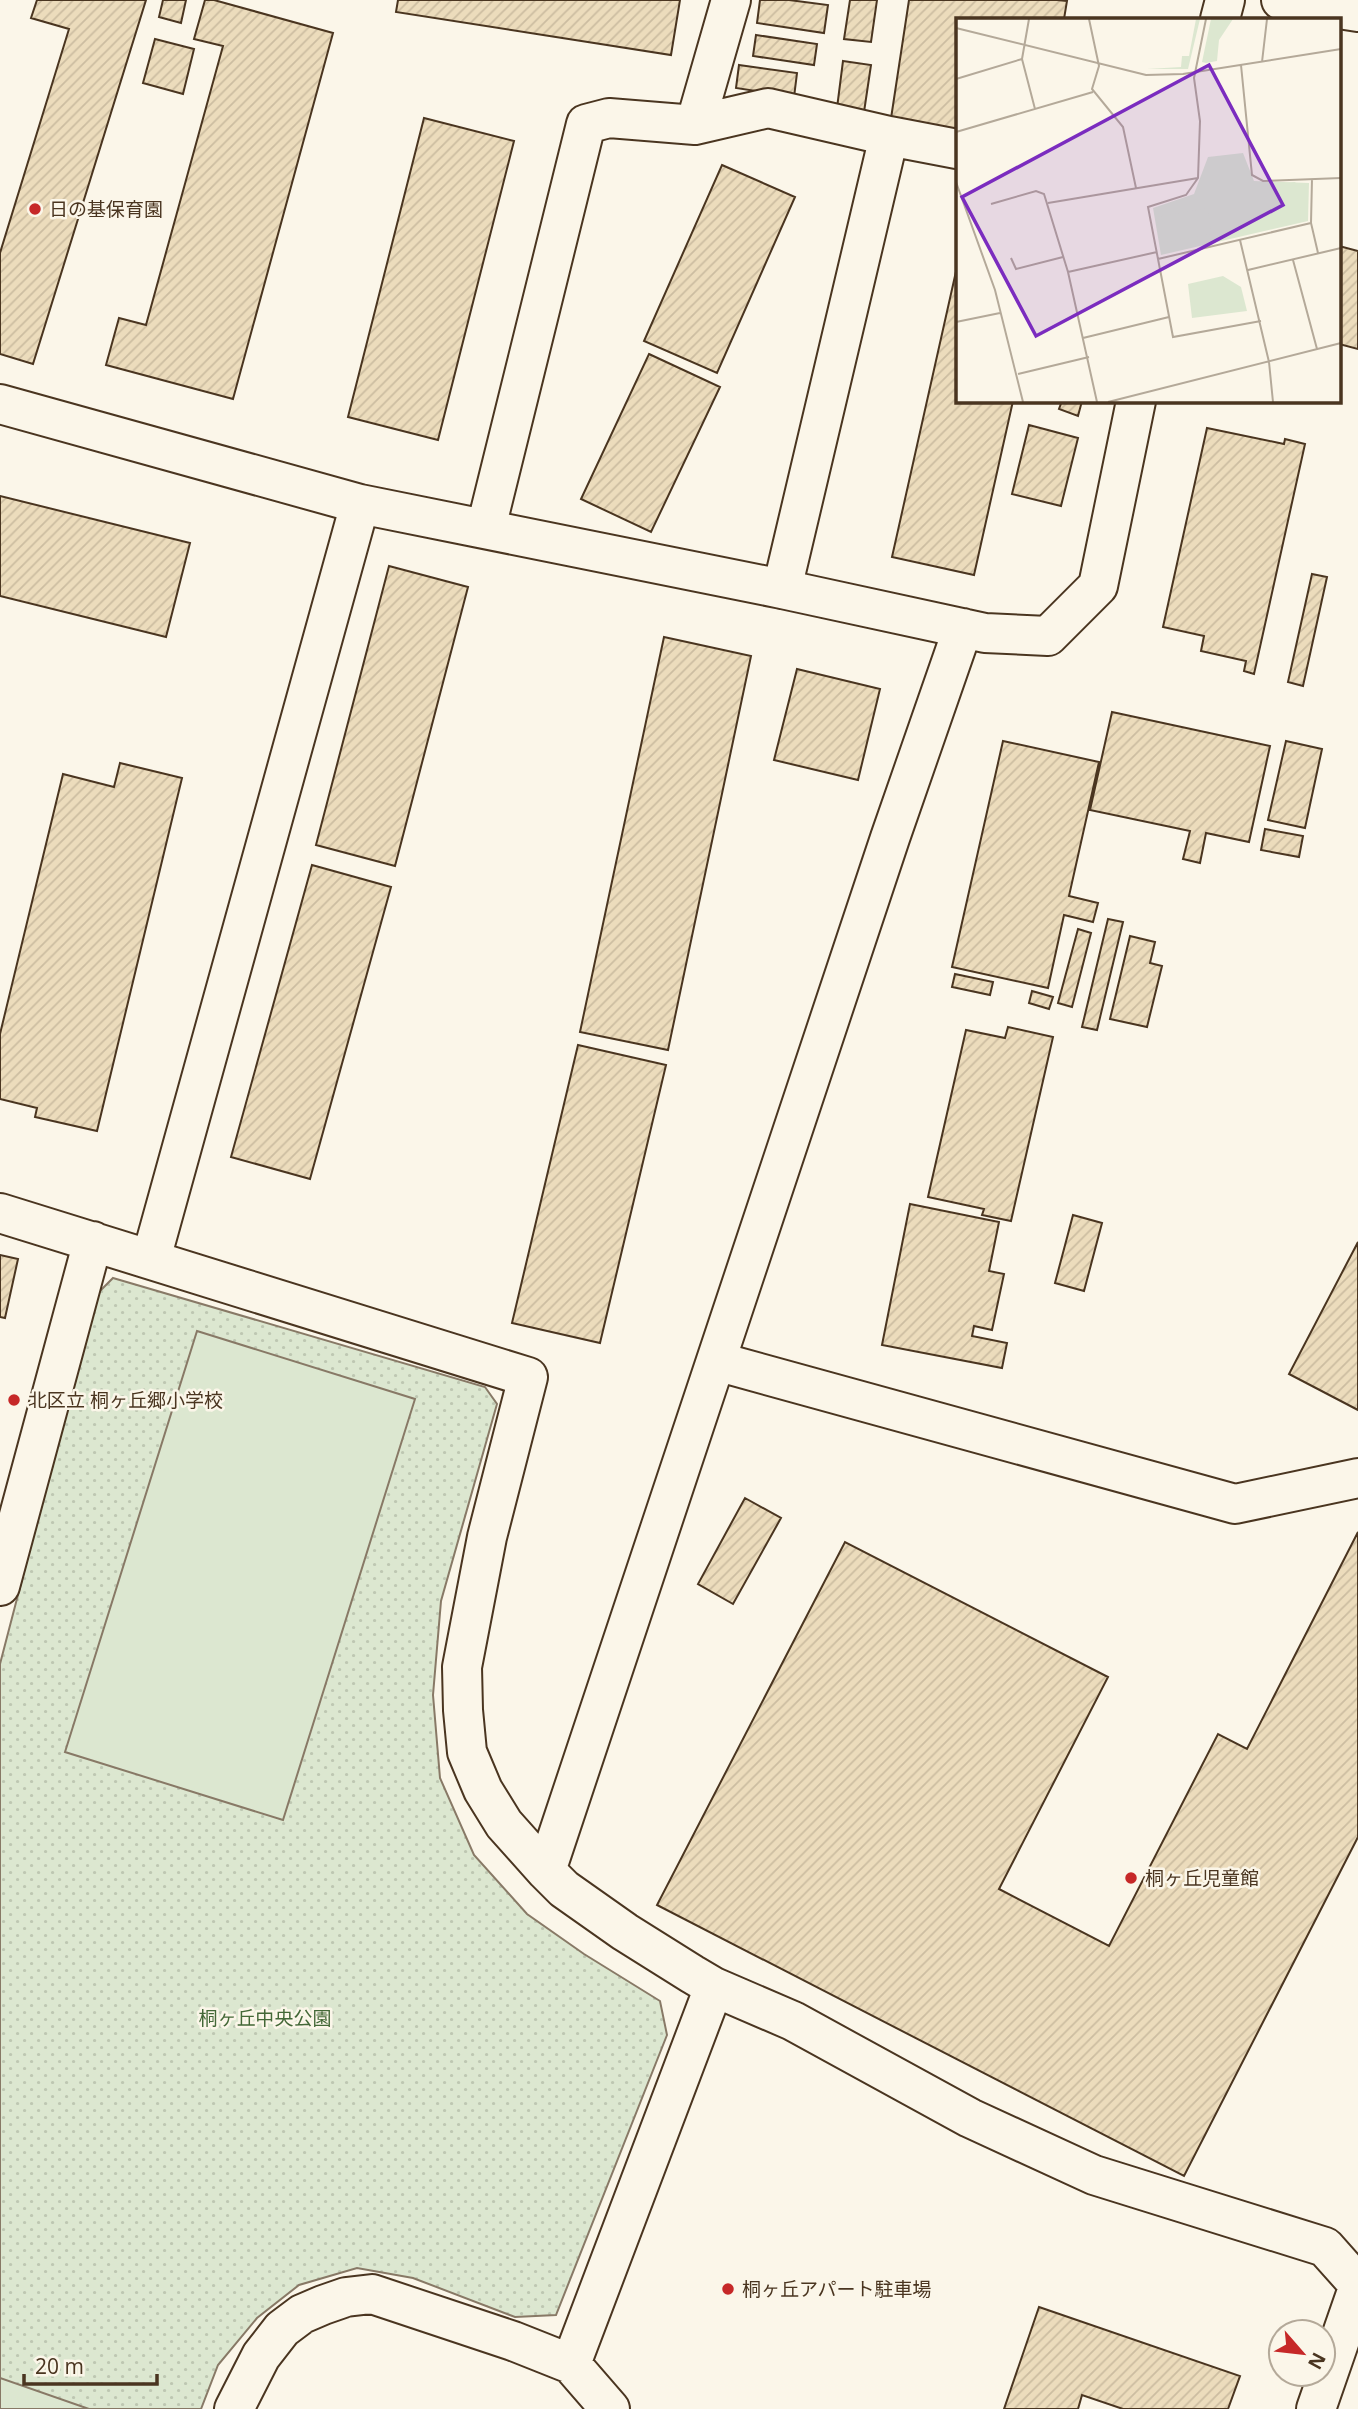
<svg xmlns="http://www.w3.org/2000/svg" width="1358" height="2409" viewBox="0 0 1358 2409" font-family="'Open Sans','Noto Sans JP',sans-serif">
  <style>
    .park { fill: url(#park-dots); stroke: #887966; stroke-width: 2 }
    .pitch { fill: #dce7d0; stroke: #887966; stroke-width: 2 }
    .building { fill: url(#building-hatch); stroke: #4a3520; stroke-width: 2 }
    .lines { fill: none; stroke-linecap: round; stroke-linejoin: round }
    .minor-casing { stroke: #4a3520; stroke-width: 42 }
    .minor { stroke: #fbf6e9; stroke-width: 38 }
    .poi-dot { fill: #c62828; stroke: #fbf6e9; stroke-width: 2.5 }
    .labels { text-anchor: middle; stroke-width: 5; stroke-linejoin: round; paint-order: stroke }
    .poi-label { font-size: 19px; fill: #4a3520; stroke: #fbf6e9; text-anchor: start }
    .park-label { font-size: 19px; fill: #436837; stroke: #fbf6e9 }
    .inset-road { fill: none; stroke: #b4a999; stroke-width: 2 }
    .view { fill: #7b2cbf; fill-opacity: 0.15; stroke: #7b2cbf; stroke-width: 3.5 }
    .inset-edge { fill: none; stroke: #4a3520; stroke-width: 3.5 }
  </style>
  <defs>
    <pattern id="park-dots" width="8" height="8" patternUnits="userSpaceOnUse" patternTransform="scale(1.75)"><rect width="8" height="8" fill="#dce7d0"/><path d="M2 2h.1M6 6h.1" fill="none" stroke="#bec7b2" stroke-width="1.8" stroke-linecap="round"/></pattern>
    <pattern id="building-hatch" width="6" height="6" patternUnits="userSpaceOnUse" patternTransform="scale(1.75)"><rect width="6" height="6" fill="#ecdcbc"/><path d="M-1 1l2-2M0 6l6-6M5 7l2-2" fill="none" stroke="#ccbda1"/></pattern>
  </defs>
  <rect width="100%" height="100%" fill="#fbf6e9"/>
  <path class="park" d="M113,1278l372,109 12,17 -56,197 -8,94 7,83 34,77 53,59 57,40 76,47 7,34 -111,280 -41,2 -102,-39 -56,-10 -58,17 -42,33 -39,47 -17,44h-201v-745l96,-369z"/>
  <path class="pitch" d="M197,1331l218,68 -132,421 -218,-68z
    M0,2378l89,31h-89z"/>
  <path class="building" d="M37,0h109l-113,364 -33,-10v-101l69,-224 -38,-11z
    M163,0h23l-5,23 -22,-6z
    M205,0h9l119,33 -100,366 -127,-34 13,-47 27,7 77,-279 -29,-7z
    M398,0h282l-9,55 -275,-43z
    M760,0h29l39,5 -4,28 -67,-10z
    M850,0h27l-6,42 -27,-3z
    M909,0h148l10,1 -3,18h-107v115l-67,-9z
    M756,35l61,9 -3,21 -61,-9z
    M155,39l39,10 -11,45 -40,-11z
    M843,61l28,4 -7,47 -27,-4z
    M739,65l58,8 -3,24 -58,-9z
    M424,118l90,23 -76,299 -90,-23z
    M722,165l73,32 -78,176 -73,-32z
    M1339,246l19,5v98l-19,-5z
    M957,267v134h56l-39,174 -82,-18z
    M649,354l71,33 -69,145 -70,-33z
    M1062,401h20l-4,15 -19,-7z
    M1029,425l49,13 -17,68 -49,-12z
    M1207,428l77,16 1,-5 20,5 -51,230 -10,-3 2,-10 -45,-10 3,-15 -41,-9z
    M0,496l190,47 -24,94 -166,-41z
    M389,566l79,21 -73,279 -79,-21z
    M1312,574l15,3 -24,109 -15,-4z
    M664,637l87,19 -83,394 -88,-18z
    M797,669l83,20 -22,91 -84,-20z
    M1112,712l158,34 -21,96 -43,-9 -6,30 -17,-4 7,-28 -100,-21z
    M1003,741l96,21 -30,134 29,7 -5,19 -29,-7 -16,73 -96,-21z
    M1286,741l36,8 -17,79 -37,-8z
    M120,763l62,15 -85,353 -62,-14 2,-9 -37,-9v-65l63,-260 51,13z
    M1265,829l38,7 -4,21 -38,-7z
    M312,865l79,22 -81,292 -79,-22z
    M1108,919l15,3 -26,108 -15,-3z
    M1078,929l13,4 -19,74 -14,-4z
    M1130,936l25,6 -5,21 12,3 -15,61 -37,-8z
    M955,974l38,8 -3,13 -38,-8z
    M1032,991l21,6 -4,12 -20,-6z
    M1008,1027l45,10 -42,184 -29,-6 2,-6 -56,-12 38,-167 39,8z
    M578,1045l88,20 -66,278 -88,-20z
    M910,1204l89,18 -10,49 15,3 -12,56 -18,-4 -2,10 35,7 -5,25 -120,-23z
    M1073,1215l29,8 -18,68 -29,-8z
    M1358,1242v168l-69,-36z
    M0,1255l18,4 -13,59 -5,-1z
    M745,1498l36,20 -48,86 -35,-20z
    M1358,1532v305l-174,339 -527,-271 188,-363 263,135 -109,212 110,57 109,-212 29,15z
    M1039,2307l201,69 -12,33h-105l-41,-14 -4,14h-74z"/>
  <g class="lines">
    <g class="minor-casing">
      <path id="minor" d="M731,0l-36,125 73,-17 121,28
        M1281,0l77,12
        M1220,19l5,-19
        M0,404l360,100 422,85 203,44 63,3 50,-50 38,-185
        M486,528l100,-404 23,-6 86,7
        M782,589l107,-453 68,13
        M0,1213l528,164 -41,160 -25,130 1,43 4,42 16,38 21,34 42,47 18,18 61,43 67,42 22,13 79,34 177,97 124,57 231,72 33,37
        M151,1259l209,-755
        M716,1361l519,143 123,-26
        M0,1586l93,-345
        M546,1871l344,-1033 73,-210
        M571,2364l143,-377
        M234,2409l27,-53 21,-27 20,-15 21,-9 23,-8 26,-3 141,47 58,23 39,45
        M1316,2409l42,-121"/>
    </g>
    <use href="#minor" class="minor"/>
  </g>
  <g class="poi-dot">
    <circle cx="35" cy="209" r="7"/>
    <circle cx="14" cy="1400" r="7"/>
    <circle cx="1131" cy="1878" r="7"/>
    <circle cx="728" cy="2289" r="7"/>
  </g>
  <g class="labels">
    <g class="poi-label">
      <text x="49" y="216">日の基保育園</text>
      <text x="28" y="1407">北区立 桐ヶ丘郷小学校</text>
      <text x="1145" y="1885">桐ヶ丘児童館</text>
      <text x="742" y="2296">桐ヶ丘アパート駐車場</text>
    </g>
    <g class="park-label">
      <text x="265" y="2025">桐ヶ丘中央公園</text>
    </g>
  </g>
  <g transform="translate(956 18)">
    <rect width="385" height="385" fill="#fbf6e9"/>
    <path d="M255,1h22l-14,21 -2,21 -11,2 -4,-1zM287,135l11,28 55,2 -1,38 -147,34 -8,-47 41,-14 14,-37z" fill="#dce7d0"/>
    <path d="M240,1h4l-12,50h-41l34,-2 1,-11h7z" fill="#dce7d0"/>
    <path d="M339,164l9,11 1,14h-5l1,12 -19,3 -6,-38zM251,190l5,26 -51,9 -5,-26zM267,258l18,11 6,24 -55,7 -4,-34z" fill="#dce7d0"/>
    <path class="inset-road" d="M73,1l-7,40 13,50M133,1l10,47 -7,23 31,38 13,61M250,1l-12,59 6,43 -2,57 -12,17 -38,12 25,130 88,-16M0,10l190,47 37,-1 158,-25M306,44l5,-43M285,47l11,110 11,6 78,-3M0,61l66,-20M0,114l137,-40M356,161l-1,44 7,30M0,164l39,108 28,112M92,185l150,-25M35,186l45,-13 8,3 24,78 29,130M284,222l29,122M55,240l5,11 47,-12M202,241l153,-36M337,242l24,89M292,252l93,-22M112,254l89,-20M0,304l44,-9M127,320l86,-21M313,344l4,40M62,356l71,-17M152,384l233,-59"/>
    <path class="view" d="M253,47l74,140 -247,131 -74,-139z"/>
    <rect width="385" height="385" class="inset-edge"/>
  </g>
  <g transform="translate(1302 2353) rotate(118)"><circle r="33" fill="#fbf6e9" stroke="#b4a999" stroke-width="2"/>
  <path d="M0-5L12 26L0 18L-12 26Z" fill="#c62828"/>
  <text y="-10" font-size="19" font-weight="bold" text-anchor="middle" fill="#4a3520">N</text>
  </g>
  <path d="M24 2374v10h133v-10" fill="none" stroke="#4a3520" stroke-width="3.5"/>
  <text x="35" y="2374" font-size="21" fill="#4a3520" stroke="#fbf6e9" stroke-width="5" paint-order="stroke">20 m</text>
</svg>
